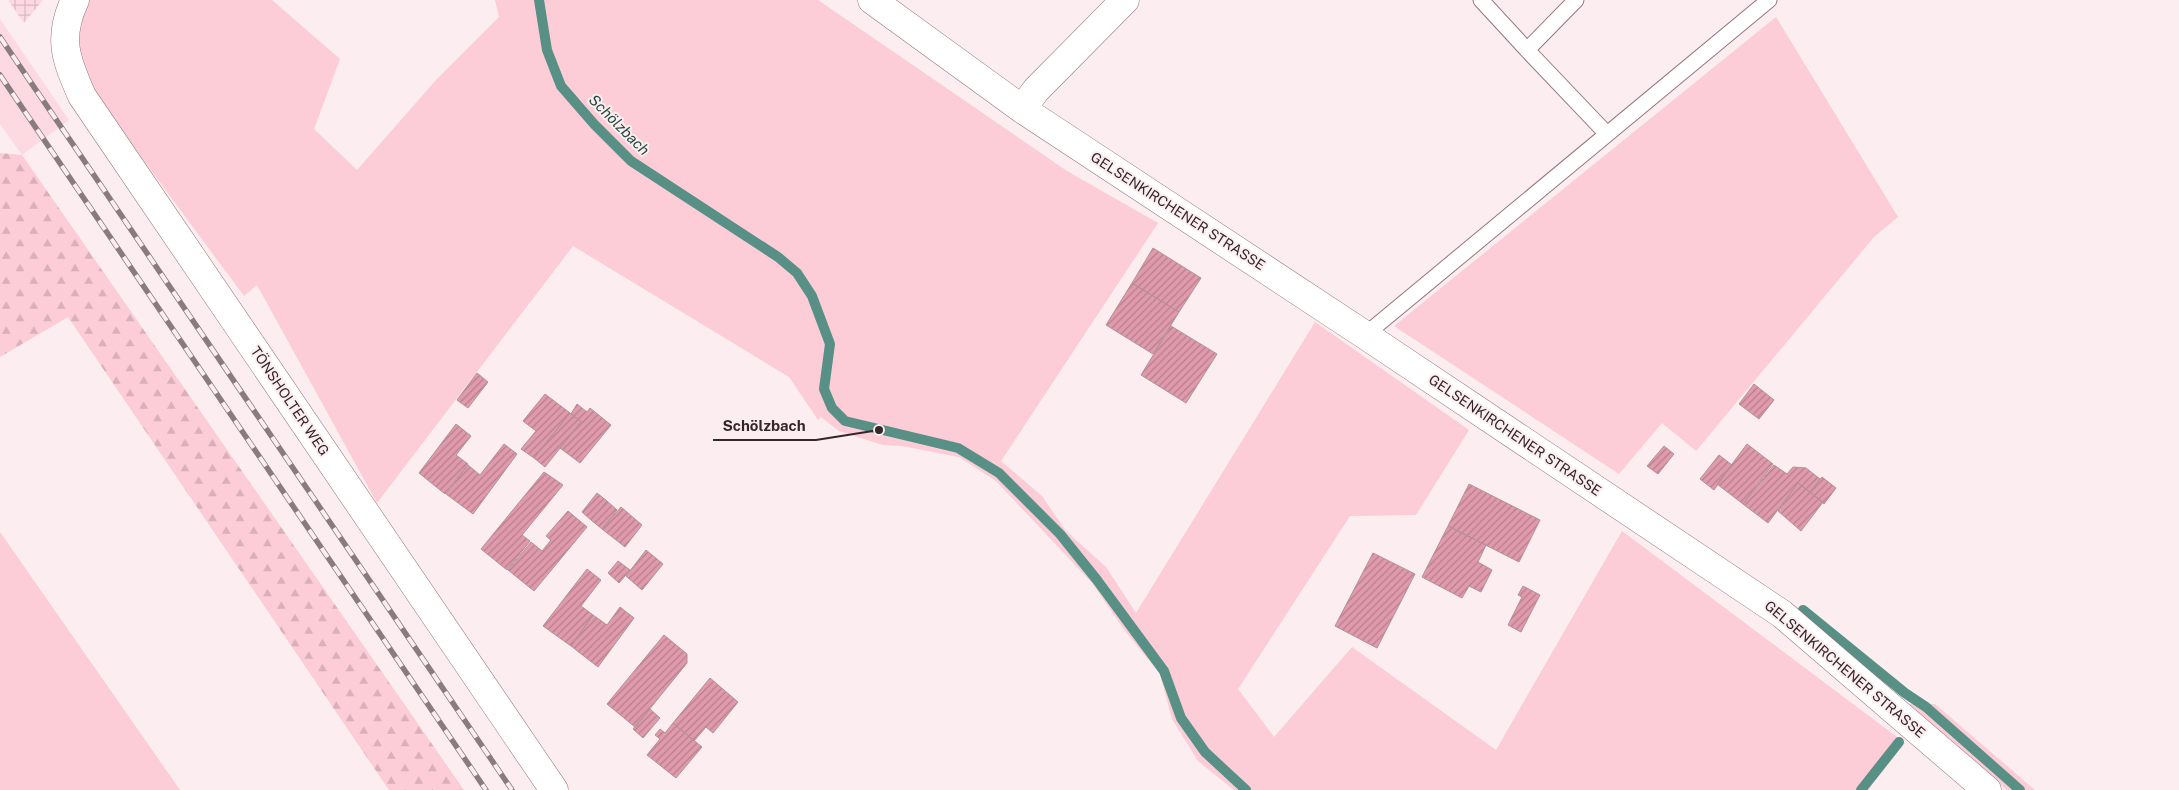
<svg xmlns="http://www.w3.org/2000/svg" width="2179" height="790" viewBox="0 0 2179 790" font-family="'Public Sans',sans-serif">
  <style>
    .built { fill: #fdd9e2 }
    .industrial { fill: url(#industrial-grid) }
    .green { fill: #fcccd7 }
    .forest { fill: url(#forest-firs) }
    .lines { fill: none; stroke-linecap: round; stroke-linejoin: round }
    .stream { stroke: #589085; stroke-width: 10 }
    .building { fill: url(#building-hatch); stroke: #b29199 }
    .service-casing { stroke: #95757d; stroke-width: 17 }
    .minor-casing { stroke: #95757d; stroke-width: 29 }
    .service { stroke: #fff; stroke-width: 15 }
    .minor { stroke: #fff; stroke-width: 28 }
    .rail-casing { stroke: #897c7f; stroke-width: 5.5 }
    .rail { stroke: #fbedf0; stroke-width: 4; stroke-dasharray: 11; stroke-linecap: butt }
    .labels { text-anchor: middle; stroke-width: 4; stroke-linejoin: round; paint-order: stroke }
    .street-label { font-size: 14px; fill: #34272a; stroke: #fbedf0 }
    .water-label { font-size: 15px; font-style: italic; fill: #224941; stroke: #fbedf0 }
    .leader { fill: none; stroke: #34272a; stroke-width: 2 }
    .callout-dot { fill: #34272a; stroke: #fbedf0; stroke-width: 2 }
    .callout-label { font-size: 15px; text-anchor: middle; font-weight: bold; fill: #34272a; stroke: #fbedf0; stroke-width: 4; stroke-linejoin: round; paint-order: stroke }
  </style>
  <defs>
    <pattern id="industrial-grid" width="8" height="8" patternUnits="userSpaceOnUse" patternTransform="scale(1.25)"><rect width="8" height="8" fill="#fdd9e2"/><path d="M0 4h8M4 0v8" fill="none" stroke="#d9bac2"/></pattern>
    <pattern id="forest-firs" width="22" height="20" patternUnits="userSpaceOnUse" patternTransform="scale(1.25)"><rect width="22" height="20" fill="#fcccd7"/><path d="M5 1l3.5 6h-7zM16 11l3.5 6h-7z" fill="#d9afb9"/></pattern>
    <pattern id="building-hatch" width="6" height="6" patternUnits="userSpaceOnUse" patternTransform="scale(1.25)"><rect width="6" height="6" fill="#e09aac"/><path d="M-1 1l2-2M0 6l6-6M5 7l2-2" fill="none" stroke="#b67e8c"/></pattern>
  </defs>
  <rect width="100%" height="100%" fill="#fbedf0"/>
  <path class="built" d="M0,19l69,101 -47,35 -22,-31z"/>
  <path class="industrial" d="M8,0h35l-19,23z"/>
  <path class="green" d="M85,0h187l68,59 -26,70 43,41 79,-90 63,-63 -4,-17h323l249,171 91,52 -157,238 41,35 24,35 40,36 30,46 179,-291 154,108 -53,85 -66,1 -112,173 36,48 78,-90 144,103 126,-219 283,212 -37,47h-634l-36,-29 -26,-42 -12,-45 -35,-43 -33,-48 -96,-102 -37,-24 -57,-11 -19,-1 -44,-14 -18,-14 -3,3 -29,-43 -216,-131 -196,257 -120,-218 -13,11 -154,-208 -14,-34 2,-40z
    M1776,17l122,200 -24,20 -178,214 -34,-28 -43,51 -225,-148z
    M0,532l180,258h-180z
    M1904,704h31l100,86h-28z"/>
  <path class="forest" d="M0,153l22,2 442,635h-75l-321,-473 -68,40z"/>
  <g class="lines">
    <path class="stream" d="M539,0l8,50 14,36 33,38 37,37 147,96 19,16 15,23 18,48 -6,45 8,19 13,13 113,27 41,25 61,61 37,46 67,91 17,47 24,34 41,38
      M1803,610l102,83 21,14 94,83
      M1861,790l38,-48"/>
  </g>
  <path class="building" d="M1153,248l48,30 -22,34 -47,-29z
    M1132,283l47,29 -26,42 -47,-29z
    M1171,326l46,28 -31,49 -45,-28z
    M477,373l11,9 -20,26 -11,-8z
    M1754,384l20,16 -15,19 -20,-15z
    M545,394l25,19 -36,45 -13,-9 15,-18 -13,-10z
    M577,404l10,8 3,-4 21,17 -31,38 -20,-15 21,-26 -10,-8z
    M570,413l11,9 -36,45 -11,-9z
    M456,424l15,12 -15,19 12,9 -23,30 -26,-21z
    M504,444l13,10 -44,60 -27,-20 22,-29 12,10z
    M1747,444l26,20 -30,40 -26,-20z
    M1664,446l10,8 -16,20 -11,-8z
    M1719,455l13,10 -18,25 -14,-11z
    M1774,465l13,9 6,-7 13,1 14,11 -10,13 -12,-9 -30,40 -25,-19z
    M544,472l19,13 -41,50 8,6 -23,29 -26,-21z
    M1822,477l14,11 -12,16 -14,-12z
    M1798,483l25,19 -22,29 -23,-20z
    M1469,484l71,36 -21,42 -71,-36z
    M597,493l10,8 -16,19 -9,-8z
    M607,501l10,9 -15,19 -11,-9z
    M621,507l21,18 -17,22 -23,-18z
    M568,511l19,16 -53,64 -26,-21 23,-28 11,9 9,-11 -5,-4z
    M1448,526l38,19 -8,17 14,8 -11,22 -12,-6 -7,12 -40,-21z
    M646,550l17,14 -21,26 -16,-14z
    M1373,553l42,21 -38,74 -42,-22z
    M618,561l12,9 -11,13 -11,-10z
    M587,569l14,11 -20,26 12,9 -22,31 -28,-20z
    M1523,586l17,9 -19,37 -13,-7 14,-28 -4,-2z
    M620,607l14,11 -36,49 -27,-21 22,-31 14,10z
    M664,635l23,19v9l-52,64 -28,-23z
    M710,678l28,24 -25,31 -7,-6 -12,14 -21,-18z
    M650,709l10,9 -17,20 -10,-9z
    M673,723l29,24 -26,31 -29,-23 13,-16 -5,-4 5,-6 5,4z"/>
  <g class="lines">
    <g class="service-casing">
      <path id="service" d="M1481,0l46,50 49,-50
        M1527,50l80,84
        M1365,335l404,-335"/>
    </g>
    <g class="minor-casing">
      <path id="minor" d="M75,0c-18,38 -9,60 7,96l472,694
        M872,0l150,109 343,226 417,279 205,176
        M1022,109l14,-19 89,-90"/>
    </g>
    <use href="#service" class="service"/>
    <use href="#minor" class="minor"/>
    <g class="rail-casing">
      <path id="rail" d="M0,37l512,753
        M0,75l486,715"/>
    </g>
    <use href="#rail" class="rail"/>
  </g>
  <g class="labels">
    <g class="street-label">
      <text transform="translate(1178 211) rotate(33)" y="5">GELSENKIRCHENER STRASSE</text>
      <text transform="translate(290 401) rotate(56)" y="5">TÖNSHOLTER WEG</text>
      <text transform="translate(1515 435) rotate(34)" y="5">GELSENKIRCHENER STRASSE</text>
      <text transform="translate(1845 669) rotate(40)" y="5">GELSENKIRCHENER STRASSE</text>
    </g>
    <g class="water-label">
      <text transform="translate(619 125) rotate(45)" y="5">Schölzbach</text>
    </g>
  </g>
  <path class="leader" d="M879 430L816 440H713"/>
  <circle class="callout-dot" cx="879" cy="430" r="5"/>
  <g class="callout-label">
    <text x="764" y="431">Schölzbach</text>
  </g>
</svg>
